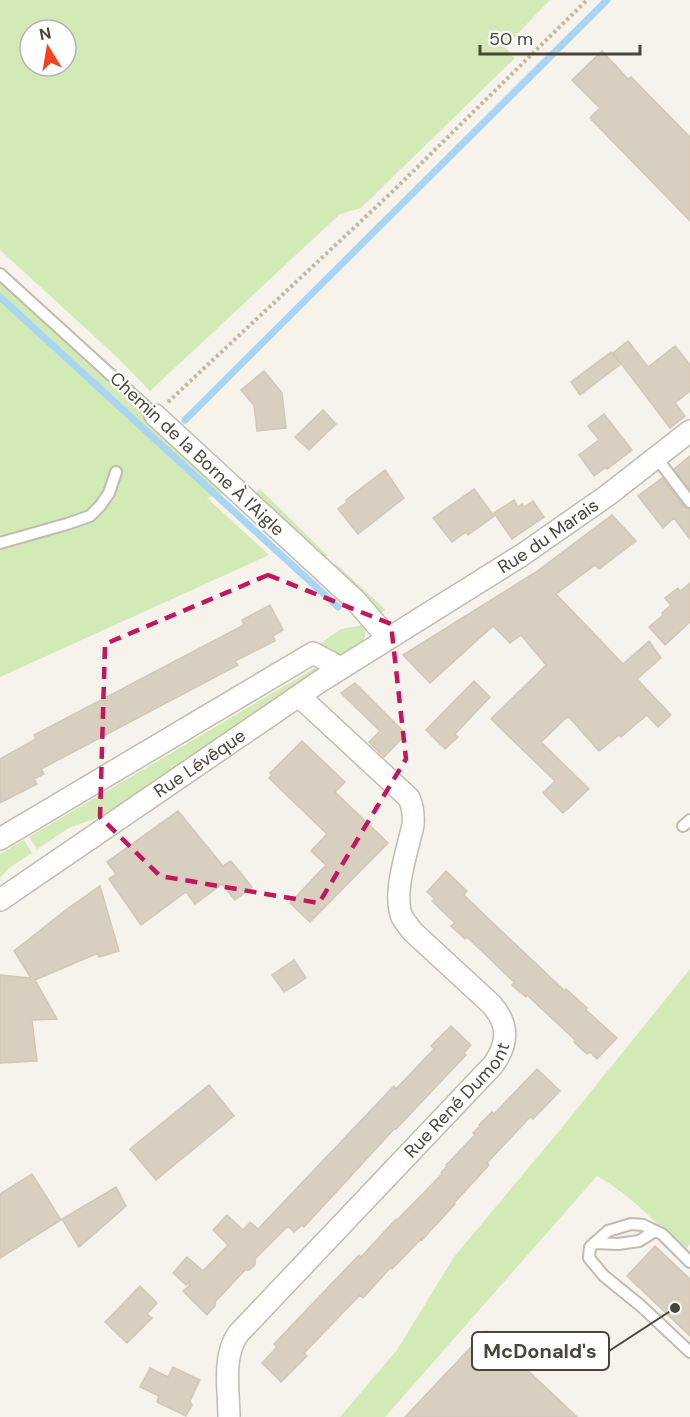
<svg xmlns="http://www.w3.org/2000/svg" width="690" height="1417" viewBox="0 0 690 1417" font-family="'DM Sans',sans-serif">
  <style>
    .green { fill: #d2eab5; fill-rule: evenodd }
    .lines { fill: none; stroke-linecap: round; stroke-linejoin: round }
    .stream { stroke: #a9d4f2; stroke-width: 7 }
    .building { fill: #d8cfc1; stroke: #d3c7b4; stroke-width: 1.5 }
    .service-casing { stroke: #c2bbae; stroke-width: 14 }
    .minor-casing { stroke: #c2bbae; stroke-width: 24 }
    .path { stroke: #c4b79f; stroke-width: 4; stroke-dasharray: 3 3; stroke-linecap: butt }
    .service { stroke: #fff; stroke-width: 10 }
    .minor { stroke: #fff; stroke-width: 21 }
    .marked { fill: none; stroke: #c2185b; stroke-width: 4.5; stroke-dasharray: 12 8; stroke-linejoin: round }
    .labels { text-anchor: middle; stroke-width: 4.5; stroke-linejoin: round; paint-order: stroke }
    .street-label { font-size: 18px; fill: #4b4439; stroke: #fff }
    .leader { fill: none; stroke: #4b4439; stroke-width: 2 }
    .callout-dot { fill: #4b4439; stroke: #fff; stroke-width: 2 }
    .callout { fill: #fff; stroke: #4b4439; stroke-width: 2 }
    .callout-label { font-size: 20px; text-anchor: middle; font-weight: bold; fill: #4b4439 }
  </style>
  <rect width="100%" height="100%" fill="#f6f3ec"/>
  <path class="green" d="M0,0h550l-45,47 10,11 -154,150 -21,6 -190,177 -32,-33 -118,-108zM30,30h36v36h-36z
    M0,281l174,157 172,162 -5,4 -118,-111 -16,5 62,57 -269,122z
    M260,489l68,67 -4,3 -72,-63z
    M335,563l51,47 -6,3 -47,-47z
    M364,625c6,18 -8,22 -22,31l-25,-10 24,-17z
    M320,665l2,4 -217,146 -36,13 -32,21 -8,-12z
    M24,840l8,13 -23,15 -9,10v-24z
    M690,969v275l-5,6c-28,-26 -54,-55 -88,-74l-212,241h-45l57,-67 57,-93 101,-121z"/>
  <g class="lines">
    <path class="stream" d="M0,297l338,310
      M185,420l422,-420"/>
  </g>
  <path class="building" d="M602,51l26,28 3,-2 59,60v84l-100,-103 10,-10 -28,-28z
    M628,341l20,26 27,-21 15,19v26l-15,12 10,13 -15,12 -57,-75z
    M611,352l10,12 -41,31 -9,-13z
    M264,371l18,22 4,35 -29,3 -3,-26 -13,-15z
    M323,410l13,14 -27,26 -14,-13z
    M604,414l28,36 -25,19 -1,-2 -12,9 -15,-21 20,-15 -11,-14z
    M690,456v34l-16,-21z
    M385,470l19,28 -46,36 -20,-25 9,-7 -1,-2z
    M662,478l22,29 6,2v30l-16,-21 -11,10 -25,-32z
    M474,489l20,27 -26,19 -2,-3 -14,10 -19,-24z
    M514,500l4,7 4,-3 2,3 9,-6 11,16 -32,22 -18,-26z
    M612,515l24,26 -37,28 -4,-4 -39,29 67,70 26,-23 12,17 -24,21 34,36 -13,12 -11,-12 -18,15 -8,7 -2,-2 -20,16 -31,-35 -27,26 48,47 -26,24 -20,-20 12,-12 -64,-62 55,-54 -25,-30 -11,8 -17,-17 -63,57 -27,-28 133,-83z
    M690,583v39l-25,23 -16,-18 14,-12 -1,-2 9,-8 -6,-7 13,-10 2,3z
    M270,605l13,25 -10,6 2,5 -40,20 3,4 -197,104 3,5 -10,5 3,5 -37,19v-44l36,-20 -2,-4 210,-110 -2,-5z
    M474,681l16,16 -35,37 3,3 -13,12 -19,-19z
    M355,683l51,51 -22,23 -15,-15 11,-11 -39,-38z
    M302,741l43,41 -10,10 53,51 -78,79 -20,-19 36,-38 -15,-14 16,-17 -58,-56 3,-3 -2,-2z
    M178,811l45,55 8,-5 21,26 -17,13 -13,-16 -27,20 -9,-12 -45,33 -32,-46 7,-5 -9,-12z
    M446,871l21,20 -3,4 30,29 71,67 1,-2 21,19 -1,2 31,28 -20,21 -7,-7 -3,2 -13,-12 1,-2 -48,-45 -1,2 -14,-12 2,-3 -47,-45 -2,2 -14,-13 4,-3 -23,-22 3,-2 -8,-7z
    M100,886l19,65 -20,6 -1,-4 -63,27 22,39 -25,1 5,41 -37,2v-88l31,3 -17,-27 53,-42z
    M294,960l12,18 -22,14 -12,-17z
    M451,1026l20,19 -7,8 2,2 -70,74 -1,-1 -91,99 -2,-2 -8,7 -6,-6 -33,33v6l-6,5h-4l-30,32v4l-8,9 -24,-24 5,-4 3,-7 -5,5 -13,-12 14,-16 16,14 25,-26 -15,-15 14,-15 16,15 7,-8 8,7 136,-143 2,3 38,-40 -3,-3z
    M537,1069l23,22 -27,28 -2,-3 -44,47 2,2 -35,38 1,1 -33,36 -1,-1 -29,30 -1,-2 -28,31 -3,-3 -56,58 3,3 -26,26 -19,-19 15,-16 -3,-3 85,-89 2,2 35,-38 1,1 45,-46 -1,-1 6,-7 -1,-1 29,-30 -2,-2 7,-7 -1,-1 13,-13 2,2z
    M209,1085l25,31 -78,64 -26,-31z
    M32,1174l29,46 -61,38v-64z
    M116,1187l10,19 -47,41 -17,-28z
    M655,1246l35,33v57l-63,-60z
    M140,1286l17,17 -10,11 5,4 -25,25 -22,-21z
    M486,1331l91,86h-172z
    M173,1367l27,13 -10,21 2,4 -6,11 -29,-14 2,-6 -19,-9 10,-19 18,9z"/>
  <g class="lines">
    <g class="service-casing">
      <path id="service" d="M0,274l155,141
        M656,457l34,45
        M0,543l67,-19 23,-8 10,-10 9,-13 7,-21
        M683,826l7,-6
        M594,1243l24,1 21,-3 16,-10
        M690,1262l-28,-28 -19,-9 -12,-1 -23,7 -18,16 -1,11 15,18 37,30 49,46"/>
    </g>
    <g class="minor-casing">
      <g id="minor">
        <path d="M155,415l200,185 33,38"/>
        <path d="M0,839l313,-186 28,15"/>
        <path id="s1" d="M0,900l319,-218 203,-127 86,-60 82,-64"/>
        <path id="s2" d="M229,1417c0,-26 -7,-60 9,-83l255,-269c16,-22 16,-41 -2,-61l-78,-72c-4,-5 -8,-10 -11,-15 -10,-24 6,-68 11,-92 1,-11 0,-18 -4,-27l-110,-102"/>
      </g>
    </g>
    <path class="path" d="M168,402l223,-209 196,-193"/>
    <use href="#service" class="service"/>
    <use href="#minor" class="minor"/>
  </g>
  <path class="marked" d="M268,575l123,49 15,135 -87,144 -159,-27 -60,-59 5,-173z"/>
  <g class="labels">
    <g class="street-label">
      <text transform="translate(197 454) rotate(43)" y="6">Chemin de la Borne À l'Aigle</text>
      <text dy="6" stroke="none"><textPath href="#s1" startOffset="658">Rue du Marais</textPath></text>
      <text dy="6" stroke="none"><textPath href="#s1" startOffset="242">Rue Lévêque</textPath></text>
      <text dy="6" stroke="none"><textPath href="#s2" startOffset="406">Rue René Dumont</textPath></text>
    </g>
  </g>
  <path class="leader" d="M675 1308L609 1351"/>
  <circle class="callout-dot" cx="675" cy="1308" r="6"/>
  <rect class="callout" x="472" y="1332" width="137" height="38" rx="6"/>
  <g class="callout-label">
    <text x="540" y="1358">McDonald's</text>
  </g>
  <g transform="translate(48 48) rotate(349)"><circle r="28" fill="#ffffff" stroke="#b7b4b0" stroke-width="1.5"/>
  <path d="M0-4.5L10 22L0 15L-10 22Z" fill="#fc3f1d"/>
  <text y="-9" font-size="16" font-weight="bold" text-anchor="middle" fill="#4b4439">N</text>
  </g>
  <path d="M480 45v9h160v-9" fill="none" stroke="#4b4439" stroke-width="3"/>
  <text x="489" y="45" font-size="18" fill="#4b4439" stroke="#ffffff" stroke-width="4.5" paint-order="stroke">50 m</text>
</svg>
